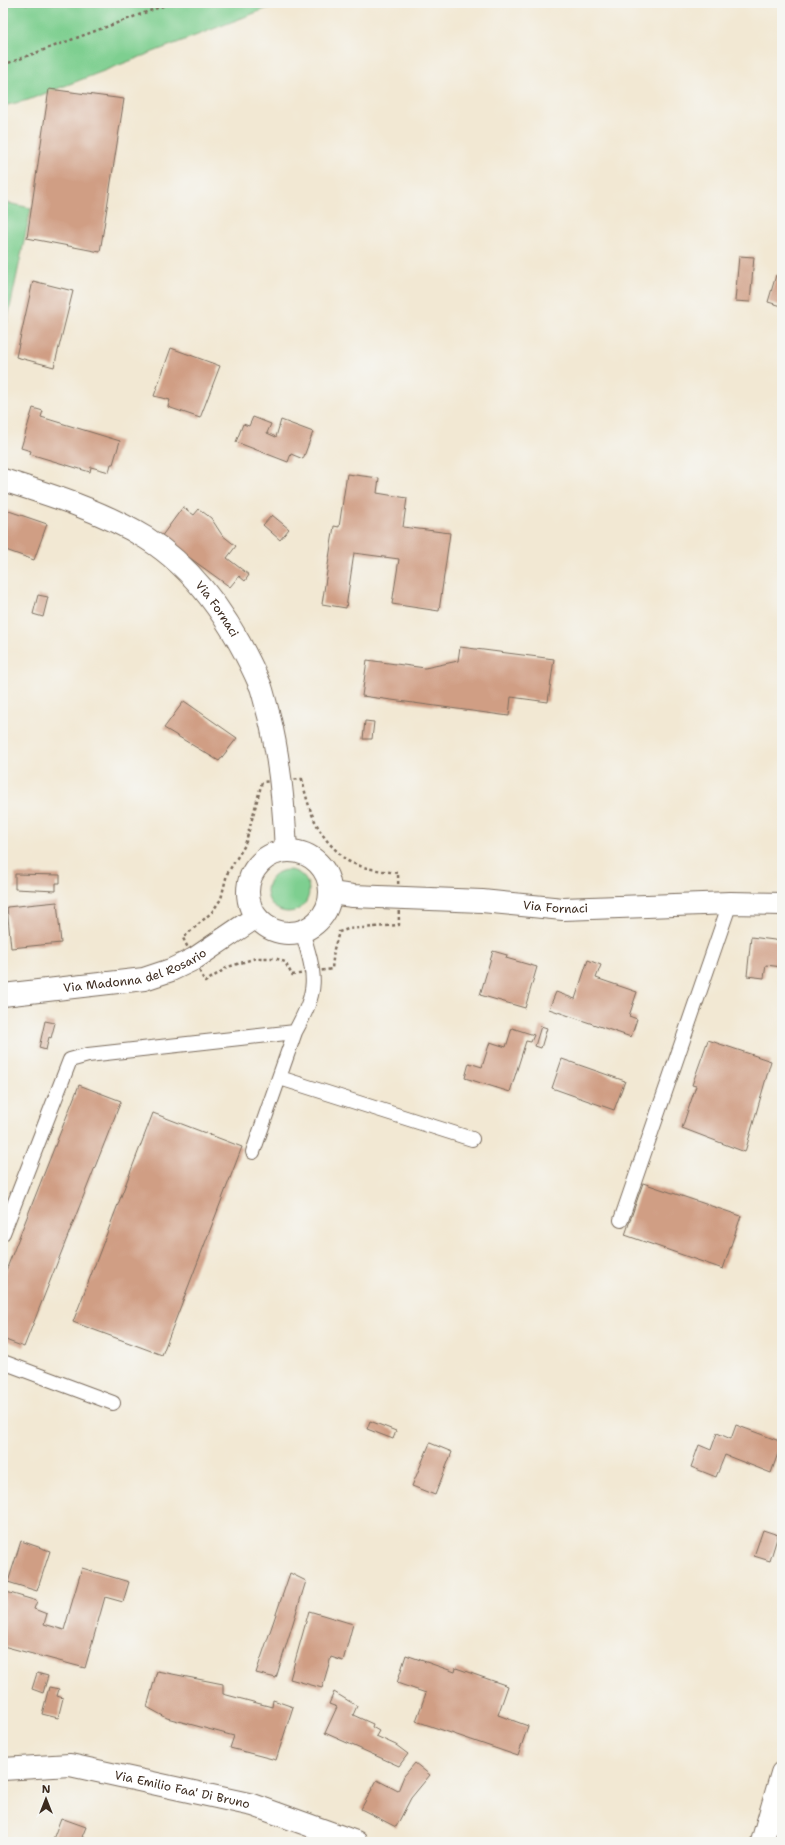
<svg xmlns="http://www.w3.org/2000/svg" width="785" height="1845" viewBox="0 0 785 1845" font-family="'Shantell Sans',sans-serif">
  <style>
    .green { fill: #7ecf90; stroke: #5c7c57 }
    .building { fill: #d09e84 }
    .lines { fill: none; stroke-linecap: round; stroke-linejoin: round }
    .lane-casing { stroke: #7b6c5d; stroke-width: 16 }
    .street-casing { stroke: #7b6c5d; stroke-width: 24 }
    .secondary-casing { stroke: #7b6c5d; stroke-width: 24 }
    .path { stroke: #7b6c5d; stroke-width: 2.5; stroke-dasharray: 3 3; stroke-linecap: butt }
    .lane { stroke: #fff; stroke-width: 14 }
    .street { stroke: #fff; stroke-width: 22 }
    .secondary { stroke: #fff; stroke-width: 22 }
    .labels { text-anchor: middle; stroke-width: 3; stroke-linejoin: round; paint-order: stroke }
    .street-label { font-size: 12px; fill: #3b2a1e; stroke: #f6f6f2 }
  </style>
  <rect width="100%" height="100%" fill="#f6f6f2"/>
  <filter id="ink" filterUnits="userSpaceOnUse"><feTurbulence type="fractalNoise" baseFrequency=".025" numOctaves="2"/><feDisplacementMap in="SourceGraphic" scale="8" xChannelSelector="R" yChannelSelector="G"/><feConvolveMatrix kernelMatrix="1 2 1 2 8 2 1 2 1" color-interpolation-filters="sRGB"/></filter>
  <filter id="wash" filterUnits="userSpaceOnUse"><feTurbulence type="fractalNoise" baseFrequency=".012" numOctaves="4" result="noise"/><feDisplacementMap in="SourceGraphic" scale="16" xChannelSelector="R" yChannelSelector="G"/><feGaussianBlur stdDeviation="0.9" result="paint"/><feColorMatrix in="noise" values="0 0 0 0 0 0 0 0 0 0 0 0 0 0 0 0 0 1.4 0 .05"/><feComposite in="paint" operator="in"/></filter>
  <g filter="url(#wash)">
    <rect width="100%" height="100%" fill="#f2e8d3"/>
    <path class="green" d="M3,3h278l-253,97 -25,6z
      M3,202l28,6 -28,133z
      M267 891a21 21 0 1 1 42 0a21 21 0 1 1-42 0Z"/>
    <g id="blocks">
      <path class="building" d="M49,89l75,10 -24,153 -73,-14z
        M739,256l15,1 -4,45 -15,-1z
        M776,275l6,1v30l-14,-4z
        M33,281l40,10 -19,76 -38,-10z
        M171,348l49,18 -20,52 -32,-11 2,-7 -16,-4z
        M33,408l10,3 -2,6 79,24 -7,23h-2l-2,8 -18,-5 -1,5 -60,-18 1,-3 -10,-3z
        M253,417l18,7 -4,9 9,4 5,-17 32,12 -10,27 -12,-5 -3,8 -52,-20 7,-18 6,2z
        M347,474l32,4 -2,15 30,5 -4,29 47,6 -11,78 -47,-7 7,-45 -45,-6 -8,55 -24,-4 12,-78 5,1z
        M183,507l11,8 5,-6 12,9 11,17 14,11 -9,12 22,17 -4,6 -6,-5 -9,11 -69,-50z
        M3,509l44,15 -13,36 -31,-11z
        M272,515l17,14 -9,11 -17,-15z
        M38,595l10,2 -5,20 -10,-3z
        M460,647l94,12 -6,43 -37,-5 -2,19 -147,-20 5,-36 58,8 33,-7z
        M184,701l53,37 -18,23 -55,-33z
        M365,721l9,1 -2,17h-9z
        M15,874l45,1v8h-4v8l-41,-2z
        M57,902l4,41 -50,5 -4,-41z
        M751,937l31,4v26l-16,-2 -2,13 -17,-2z
        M493,951l14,4 -1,3 31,9 -12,41 -45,-13z
        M588,960l13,5 -5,13 41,14 -8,24 8,3 -6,18 -82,-28 7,-17 19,7z
        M45,1021l10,2 -4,15 -2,-1 -3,13 -7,-2z
        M541,1026l6,2 -6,20 -6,-2z
        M512,1028l22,7 -3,7 -5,-1 -16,51 -45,-14 4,-15 13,4 8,-25 16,5z
        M708,1040l63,21 -26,91 -63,-24 14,-42 -4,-1z
        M562,1059l63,22 -11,29 -62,-22z
        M79,1085l42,16 -97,246 -21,-8v-61z
        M153,1113l89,34 -80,208 -89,-33z
        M643,1183l98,33 -18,53 -98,-34z
        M370,1421l26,10 -3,8 -26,-10z
        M736,1425l46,17 -11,31 -46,-18 -9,22 -25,-10 8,-22 12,5 6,-17 14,6z
        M430,1443l22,9 -17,43 -23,-9z
        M763,1530l15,5 -8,26 -16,-5z
        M21,1541l29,10 -13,40 -29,-9z
        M82,1568l47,14 -6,20 -18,-5 -20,71 -82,-22v-55l34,10 -3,8 13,5 -3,10 20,6z
        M290,1573l16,8 -30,97 -20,-5z
        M309,1611l44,13 -10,37 -12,-4 -9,31 -32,-9z
        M406,1655l49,17 1,-4 52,18 -10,29 30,11 -10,30 -102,-35 10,-28 -29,-10z
        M157,1671l66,13v10l49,13 1,-7 20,7 -17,53 -46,-12 4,-12 -67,-18 -20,-11z
        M37,1673l11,3 -5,17 -11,-4z
        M49,1687l10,2 -2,7 6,2 -5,20 -16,-4z
        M334,1692l23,14 -4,9 20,9 -1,3 7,4 -3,5 20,9 12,9 -9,12 -74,-33 12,-26 -8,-3z
        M415,1763l15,12 -19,23 -15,29 -35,-18 16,-29 21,11 6,-15z
        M61,1818l25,9 -4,10 14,5h-44z"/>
    </g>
  </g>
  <g filter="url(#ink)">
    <use href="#blocks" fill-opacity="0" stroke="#7b6c5d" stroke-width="1"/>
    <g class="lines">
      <g class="lane-casing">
        <path id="lane" d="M280,1078l192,61
          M253,1152l42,-120
          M621,1220l109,-317
          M3,1233l67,-173 18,-5 207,-23c24,-44 21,-54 7,-101
          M3,1362l110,41"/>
      </g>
      <g class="street-casing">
        <g id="street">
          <path id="s1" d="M3,480c48,15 99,31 143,58 54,34 90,91 115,149 3,9 5,19 8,29 11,44 15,89 17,135"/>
          <path id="s2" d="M3,1769l67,-4 183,40 103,37"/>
          <path d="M762,1842l20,-69"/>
        </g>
      </g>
      <g class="secondary-casing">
        <g id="secondary">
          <circle cx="289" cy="892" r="41"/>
          <path id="s3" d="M330,893l23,3 129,5 81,8 167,-6 52,1"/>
          <path id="s4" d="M3,995l141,-16 27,-9 23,-11 62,-42"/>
        </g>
      </g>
      <path class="path" d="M3,65l168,-62
        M302,779c6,28 14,54 36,73 4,4 7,8 12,10 15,7 32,9 48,11l1,52 -51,4 -9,3 -5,17 -2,20 -40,6 -7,-13 -10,-4h-19l-28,9 -23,15 -22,-44 29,-26 9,-13 6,-25 18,-29 17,-63z"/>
      <use href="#lane" class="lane"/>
      <use href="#street" class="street"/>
      <use href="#secondary" class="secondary"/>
    </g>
  </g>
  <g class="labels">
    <g class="street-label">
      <text dy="4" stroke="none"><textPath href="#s1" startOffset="256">Via Fornaci</textPath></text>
      <text dy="4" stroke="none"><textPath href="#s3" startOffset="226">Via Fornaci</textPath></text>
      <text dy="4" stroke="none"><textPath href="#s4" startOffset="135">Via Madonna del Rosario</textPath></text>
      <text dy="4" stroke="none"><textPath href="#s2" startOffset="182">Via Emilio Faa' Di Bruno</textPath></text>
    </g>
  </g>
  <rect width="785" height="1845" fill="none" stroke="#f6f6f2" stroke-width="16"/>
  <g transform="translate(46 1799)" stroke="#f6f6f2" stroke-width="3" paint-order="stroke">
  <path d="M0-3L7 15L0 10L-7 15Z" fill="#3b2a1e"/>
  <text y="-6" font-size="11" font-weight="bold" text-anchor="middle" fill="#3b2a1e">N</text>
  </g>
</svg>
